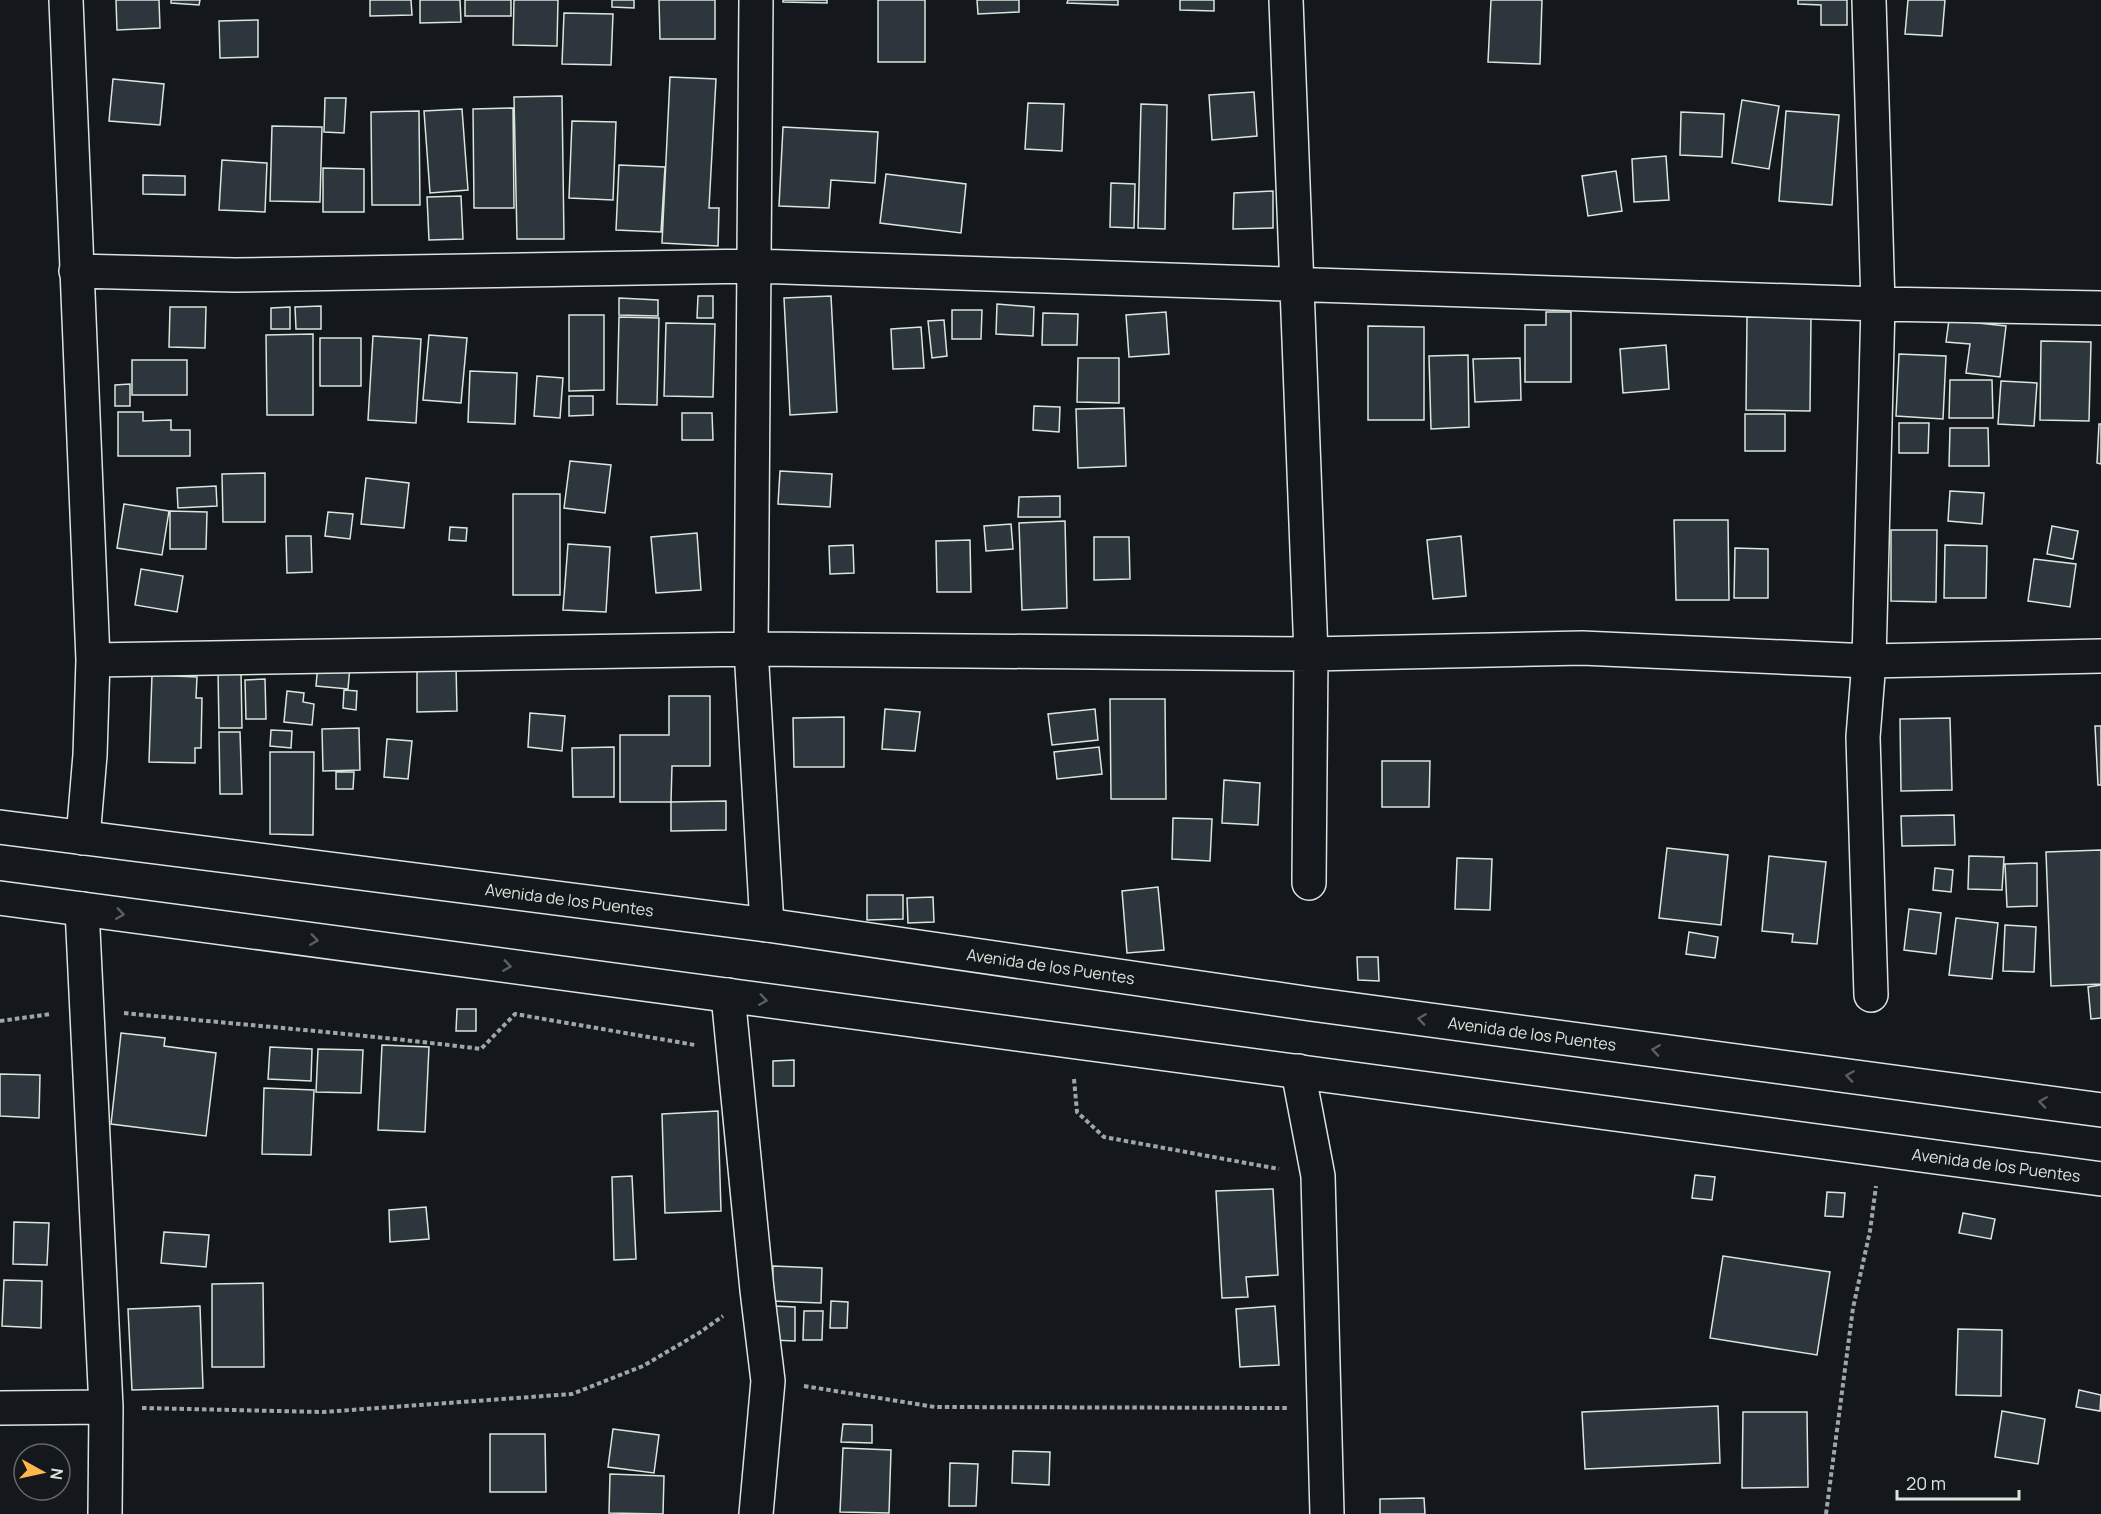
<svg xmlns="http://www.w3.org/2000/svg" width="2101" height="1514" viewBox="0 0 2101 1514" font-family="Manrope,sans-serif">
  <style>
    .building { fill: #2c363c; stroke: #d8e6dc; stroke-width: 1.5 }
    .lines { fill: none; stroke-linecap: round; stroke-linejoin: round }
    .minor-casing { stroke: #d8e6dc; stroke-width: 36 }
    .major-casing { stroke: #d8e6dc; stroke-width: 36 }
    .path { stroke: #9da8a2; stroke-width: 4; stroke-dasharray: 4.5 3; stroke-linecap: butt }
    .minor { stroke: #14181c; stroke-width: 33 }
    .major { stroke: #14181c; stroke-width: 33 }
    .oneway { stroke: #59605f }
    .labels { text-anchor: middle; stroke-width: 4.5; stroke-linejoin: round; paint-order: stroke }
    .street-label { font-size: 16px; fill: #d8e6dc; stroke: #14181c }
  </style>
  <rect width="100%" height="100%" fill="#14181c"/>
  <path class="building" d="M116,0h43l1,28 -43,2z
    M171,0h29l-1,5 -28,-2z
    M370,0h41l1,15 -42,1z
    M420,0h40l1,22 -41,1z
    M465,0h46v16h-46z
    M514,0h44l-1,46 -44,-1z
    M612,0h22v8l-22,-1z
    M659,0h56v39h-55z
    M783,0h44v3l-44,-1z
    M878,0h47v62h-47z
    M977,0h42v12l-41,2z
    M1068,0h50v5l-51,-2z
    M1180,0h34v11l-34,-1z
    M1491,0h51l-2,64 -52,-2z
    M1798,0h49v25h-26v-20l-23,-1z
    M1908,0h37l-3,36 -37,-2z
    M564,13l49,1 -2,51 -49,-1z
    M258,20v37l-38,1 -1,-37z
    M670,77l46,2 -7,129h10l-1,38 -56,-3z
    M113,79l51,5 -4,41 -51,-4z
    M1254,92l3,44 -45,4 -3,-45z
    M562,96l2,143h-47l-3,-142z
    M325,98h21l-2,35 -20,-1z
    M1742,100l37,6 -10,63 -37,-6z
    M1028,103l36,1 -2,47 -37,-2z
    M1141,104l26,1 -2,124 -27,-1z
    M513,108l1,100h-40l-1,-99z
    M462,109l6,81 -38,3 -6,-82z
    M419,111l1,94h-48l-1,-93z
    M1786,111l53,4 -7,90 -53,-4z
    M1681,112l43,2 -2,43 -42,-2z
    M572,121l44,1 -3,78 -44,-2z
    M272,126l50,1 -2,75 -50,-1z
    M783,127l95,5 -3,51 -44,-3 -2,28 -50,-2z
    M1666,156l3,44 -35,2 -2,-43z
    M222,160l45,3 -2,49 -46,-2z
    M619,165l46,2 -4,65 -45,-2z
    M323,168l41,1v43h-41z
    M1616,171l6,40 -34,5 -6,-40z
    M886,174l80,10 -5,49 -81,-10z
    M143,175l42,1v19l-42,-1z
    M1111,183l24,1 -1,44 -24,-1z
    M1273,191v37l-40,1 1,-36z
    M461,196l2,43 -34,1 -2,-43z
    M698,296h15v22h-16z
    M831,296l6,116 -47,3 -6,-117z
    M619,298l39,2v16l-39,-1z
    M997,304l37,3 -1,29 -37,-2z
    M321,306v23h-25l-1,-22z
    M170,307h36l-1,41 -36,-1z
    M290,307v22h-19v-21z
    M952,310h30l-1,29h-29z
    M1166,312l3,42 -40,3 -3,-42z
    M1546,312h25v70h-46v-57h21z
    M1043,313l35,1 -1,31h-35z
    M569,315h35v75l-35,1z
    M619,317l40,1 -2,87 -40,-1z
    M1747,317h64l-1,94 -64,-1z
    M944,320l3,36 -15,2 -4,-37z
    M1949,320l57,6 -6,51 -34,-4 4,-29 -24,-2z
    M666,323l49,1 -2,73 -49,-1z
    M1368,326l56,1v93h-56z
    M921,327l3,41 -31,1 -2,-40z
    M313,334v81h-46l-1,-80z
    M429,335l38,3 -6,65 -38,-3z
    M373,336l48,3 -5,84 -48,-3z
    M320,338h41v48h-41z
    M2041,341l50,1 -2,79 -49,-1z
    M1666,345l3,44 -46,4 -3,-44z
    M1899,354l47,2 -3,63 -47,-3z
    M1468,355l1,72 -38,2 -2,-73z
    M1078,358h41v45l-42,-1z
    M1520,358l1,42 -46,2 -2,-43z
    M132,360h55v35h-55z
    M470,371l47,2 -2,51 -47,-2z
    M537,376l26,2 -3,40 -26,-2z
    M1950,380h42l1,38h-44z
    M2001,381l36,2 -3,43 -36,-2z
    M130,384v22h-15v-21z
    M569,396h24v19l-24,1z
    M1034,406l26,1 -1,25 -26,-2z
    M1124,408l2,58 -48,2 -2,-59z
    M118,412h25v9l28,-1v10h19v26h-72z
    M682,413h30l1,27h-31z
    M1745,414h40v37h-40z
    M1899,423h30l-1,30h-29z
    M2099,424h2v40l-4,-1z
    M1950,428h38l1,38h-40z
    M570,461l41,4 -6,48 -41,-5z
    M780,471l52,3 -2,33 -52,-3z
    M265,473v49h-42l-1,-48z
    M366,478l43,5 -5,45 -43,-4z
    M216,486l1,20 -39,2 -1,-20z
    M1950,491l34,2 -2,31 -34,-3z
    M513,494h47v101h-47z
    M1060,496v21h-42l1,-20z
    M124,504l45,7 -7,44 -45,-7z
    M170,511l37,1 -1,37h-36z
    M328,512l25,2 -3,25 -25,-3z
    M1674,520h54l1,80h-53z
    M1065,521l2,87 -45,2 -3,-87z
    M1011,524l2,25 -27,2 -2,-25z
    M2052,526l26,5 -5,28 -26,-5z
    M450,527l17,1 -1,13 -17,-1z
    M1891,530h46l-1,72 -45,-1z
    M697,533l4,57 -45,3 -5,-56z
    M286,536h25l1,36 -25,1z
    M1461,536l5,60 -33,3 -6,-59z
    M1094,537h35l1,42 -36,1z
    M970,540l1,52h-34l-1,-51z
    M568,544l42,3 -4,65 -43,-2z
    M853,545l1,28 -24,1 -1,-28z
    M1945,545l42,1 -1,52h-42z
    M1735,548l33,1v49h-34z
    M2034,559l42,5 -6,43 -42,-6z
    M141,569l42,7 -6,36 -42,-7z
    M318,663l32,3 -2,23 -32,-3z
    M456,665l1,46 -40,1v-46z
    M218,671h23l1,57h-23z
    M152,675l45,2 -1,21h6l-1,50h-6v15l-46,-1z
    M265,679l1,40h-20l-1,-39z
    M344,690l13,1 -1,19 -13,-2z
    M287,691l17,2 -1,9 11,2 -2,21 -28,-3z
    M669,696h41v70h-38l-1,36h-51v-67h49z
    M1110,699h55l1,100h-55z
    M885,709l35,3 -5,39 -33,-2z
    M1095,709l3,31 -46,5 -4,-31z
    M530,713l35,3 -3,35 -34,-4z
    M844,717v50h-50l-1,-49z
    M1950,718l2,72 -51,1 -1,-72z
    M2095,726h6v59h-3z
    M359,728l1,42 -37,1 -1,-42z
    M271,730l21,1 -1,17 -21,-2z
    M219,732h21l2,62h-22z
    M387,739l25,2 -4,38 -24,-2z
    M614,747v50h-41l-1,-49z
    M1099,747l3,27 -45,5 -3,-27z
    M270,752h44l-1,83 -43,-1z
    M1382,761h48l-1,46h-47z
    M336,772h18l-1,17h-17z
    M1224,780l36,3 -2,42 -36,-2z
    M726,801v29l-55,1v-29z
    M1954,815l1,30 -53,1 -1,-30z
    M1173,818l39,1 -2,42 -38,-2z
    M1667,848l61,7 -7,70 -62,-7z
    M2101,850v134l-50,2 -5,-134z
    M1769,856l57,6 -9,82 -25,-2 1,-8 -31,-3z
    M1969,856l35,1 -2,33 -34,-1z
    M1457,858l35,1 -2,51 -35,-1z
    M2037,863v43l-30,1 -2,-43z
    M1935,868l18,2 -2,22 -18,-2z
    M1158,887l6,63 -37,3 -5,-62z
    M867,895h36v24l-36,1z
    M933,897l1,25 -26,1 -1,-25z
    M1909,909l32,4 -5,41 -32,-4z
    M1956,918l42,5 -6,56 -43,-4z
    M2005,925l31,2 -2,45 -31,-1z
    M1689,932l29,5 -3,21 -29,-4z
    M1357,957h21l1,24 -21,-1z
    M2101,985v33l-10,1 -3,-32z
    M457,1009h19v22h-20z
    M121,1033l44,5 -1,8 52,7 -10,83 -95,-12z
    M382,1045l47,2 -4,85 -47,-2z
    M270,1047l42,2 -1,32 -43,-2z
    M318,1049l45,1 -2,43 -45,-1z
    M794,1060v26h-21v-25z
    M0,1074l40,1 -1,43 -39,-2z
    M264,1088l50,2 -3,65 -49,-1z
    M718,1111l3,100 -56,2 -3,-99z
    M1695,1175l20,2 -3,23 -20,-2z
    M632,1176l4,83 -22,1 -2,-83z
    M1273,1189l5,86 -32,2 2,20 -26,1 -6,-107z
    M1827,1192l18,1 -2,24 -18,-1z
    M426,1207l3,32 -39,3 -1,-32z
    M1963,1213l32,6 -4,20 -32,-6z
    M14,1222l35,1 -2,42 -34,-1z
    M164,1232l45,3 -3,32 -45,-4z
    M1723,1256l107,16 -13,83 -107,-17z
    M773,1266l49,2 -1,35 -49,-2z
    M4,1280l38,1 -1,47 -39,-2z
    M263,1283l1,84h-52v-83z
    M831,1301l17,1 -1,26h-17z
    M200,1306l3,82 -71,2 -4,-81z
    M773,1306l22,1v34l-23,-1z
    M1275,1306l4,59 -39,2 -4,-58z
    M804,1311h19l-1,29h-19z
    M1958,1329l44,1 -1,66 -45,-1z
    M2079,1390l22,5 -1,16 -24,-4z
    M1718,1406l2,57 -135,6 -3,-57z
    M2002,1411l43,8 -7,45 -43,-7z
    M1743,1412h64l1,75 -66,1z
    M843,1424l29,1v18l-31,-1z
    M613,1429l46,6 -5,38 -46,-6z
    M490,1434h55l1,58h-56z
    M843,1448l48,2 -2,63 -49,-1z
    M1013,1451l37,1 -1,33 -37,-2z
    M950,1463l28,1 -2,42h-27z
    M610,1474l54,2 -1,38 -54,-1z
    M1424,1498l1,16h-45v-15z"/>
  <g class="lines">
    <g class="minor-casing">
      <path id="minor" d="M66,0l27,660 -3,95 -7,83
        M756,0l-5,649 16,276
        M1286,0l25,654 -2,229
        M1869,0l9,304 -9,357 -6,76 8,258
        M76,271l159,4 518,-9 1125,38 223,4
        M93,660l658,-11 560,5 271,-6 287,13 232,-5
        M82,909l24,498 -1,107
        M728,995l29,295 11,91 -12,133
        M1298,1071l20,105 9,338
        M0,1408l106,-1"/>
    </g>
    <g class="major-casing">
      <g id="major">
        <path id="s1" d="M0,827l767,98 544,79 790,106"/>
        <path id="s2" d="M0,898l2101,281"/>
      </g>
    </g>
    <path class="path" d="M124,1013c119,12 239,21 357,36l34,-35 180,31
      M0,1021l51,-7
      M1074,1079l3,33 27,25 175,32
      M804,1386l131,21 352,1
      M142,1408l181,4 249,-18 71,-28 56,-33 24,-17
      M1826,1514l27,-206 17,-77 6,-45"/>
    <use href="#minor" class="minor"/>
    <use href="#major" class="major"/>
  </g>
  <defs><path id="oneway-chevron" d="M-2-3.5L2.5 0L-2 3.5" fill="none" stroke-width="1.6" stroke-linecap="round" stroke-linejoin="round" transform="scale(1.5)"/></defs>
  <g class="oneway">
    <use href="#oneway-chevron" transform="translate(120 914) rotate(8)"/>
    <use href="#oneway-chevron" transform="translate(314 940) rotate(8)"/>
    <use href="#oneway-chevron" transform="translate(507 966) rotate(8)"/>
    <use href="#oneway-chevron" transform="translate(763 1000) rotate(8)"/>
    <use href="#oneway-chevron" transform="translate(1422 1019) rotate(-172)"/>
    <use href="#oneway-chevron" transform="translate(1656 1050) rotate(-172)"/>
    <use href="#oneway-chevron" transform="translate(1850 1076) rotate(-172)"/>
    <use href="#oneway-chevron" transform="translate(2043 1102) rotate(-172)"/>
  </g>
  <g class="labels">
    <g class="street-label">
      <text dy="6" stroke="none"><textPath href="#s1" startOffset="574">Avenida de los Puentes</textPath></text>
      <text dy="6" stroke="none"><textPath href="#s1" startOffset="1060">Avenida de los Puentes</textPath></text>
      <text dy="6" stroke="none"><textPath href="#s1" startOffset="1546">Avenida de los Puentes</textPath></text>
      <text dy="6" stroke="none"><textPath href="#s2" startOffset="2014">Avenida de los Puentes</textPath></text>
    </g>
  </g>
  <g transform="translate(42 1472) rotate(98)"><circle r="28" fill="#14181c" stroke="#626a69" stroke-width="1.5"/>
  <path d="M0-4.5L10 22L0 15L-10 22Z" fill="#ffb74d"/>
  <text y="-9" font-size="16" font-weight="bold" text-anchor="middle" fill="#d8e6dc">N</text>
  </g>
  <path d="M1897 1490v9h122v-9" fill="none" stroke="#d8e6dc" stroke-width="3"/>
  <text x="1906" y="1490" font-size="18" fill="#d8e6dc" stroke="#14181c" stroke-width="4.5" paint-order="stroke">20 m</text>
</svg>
